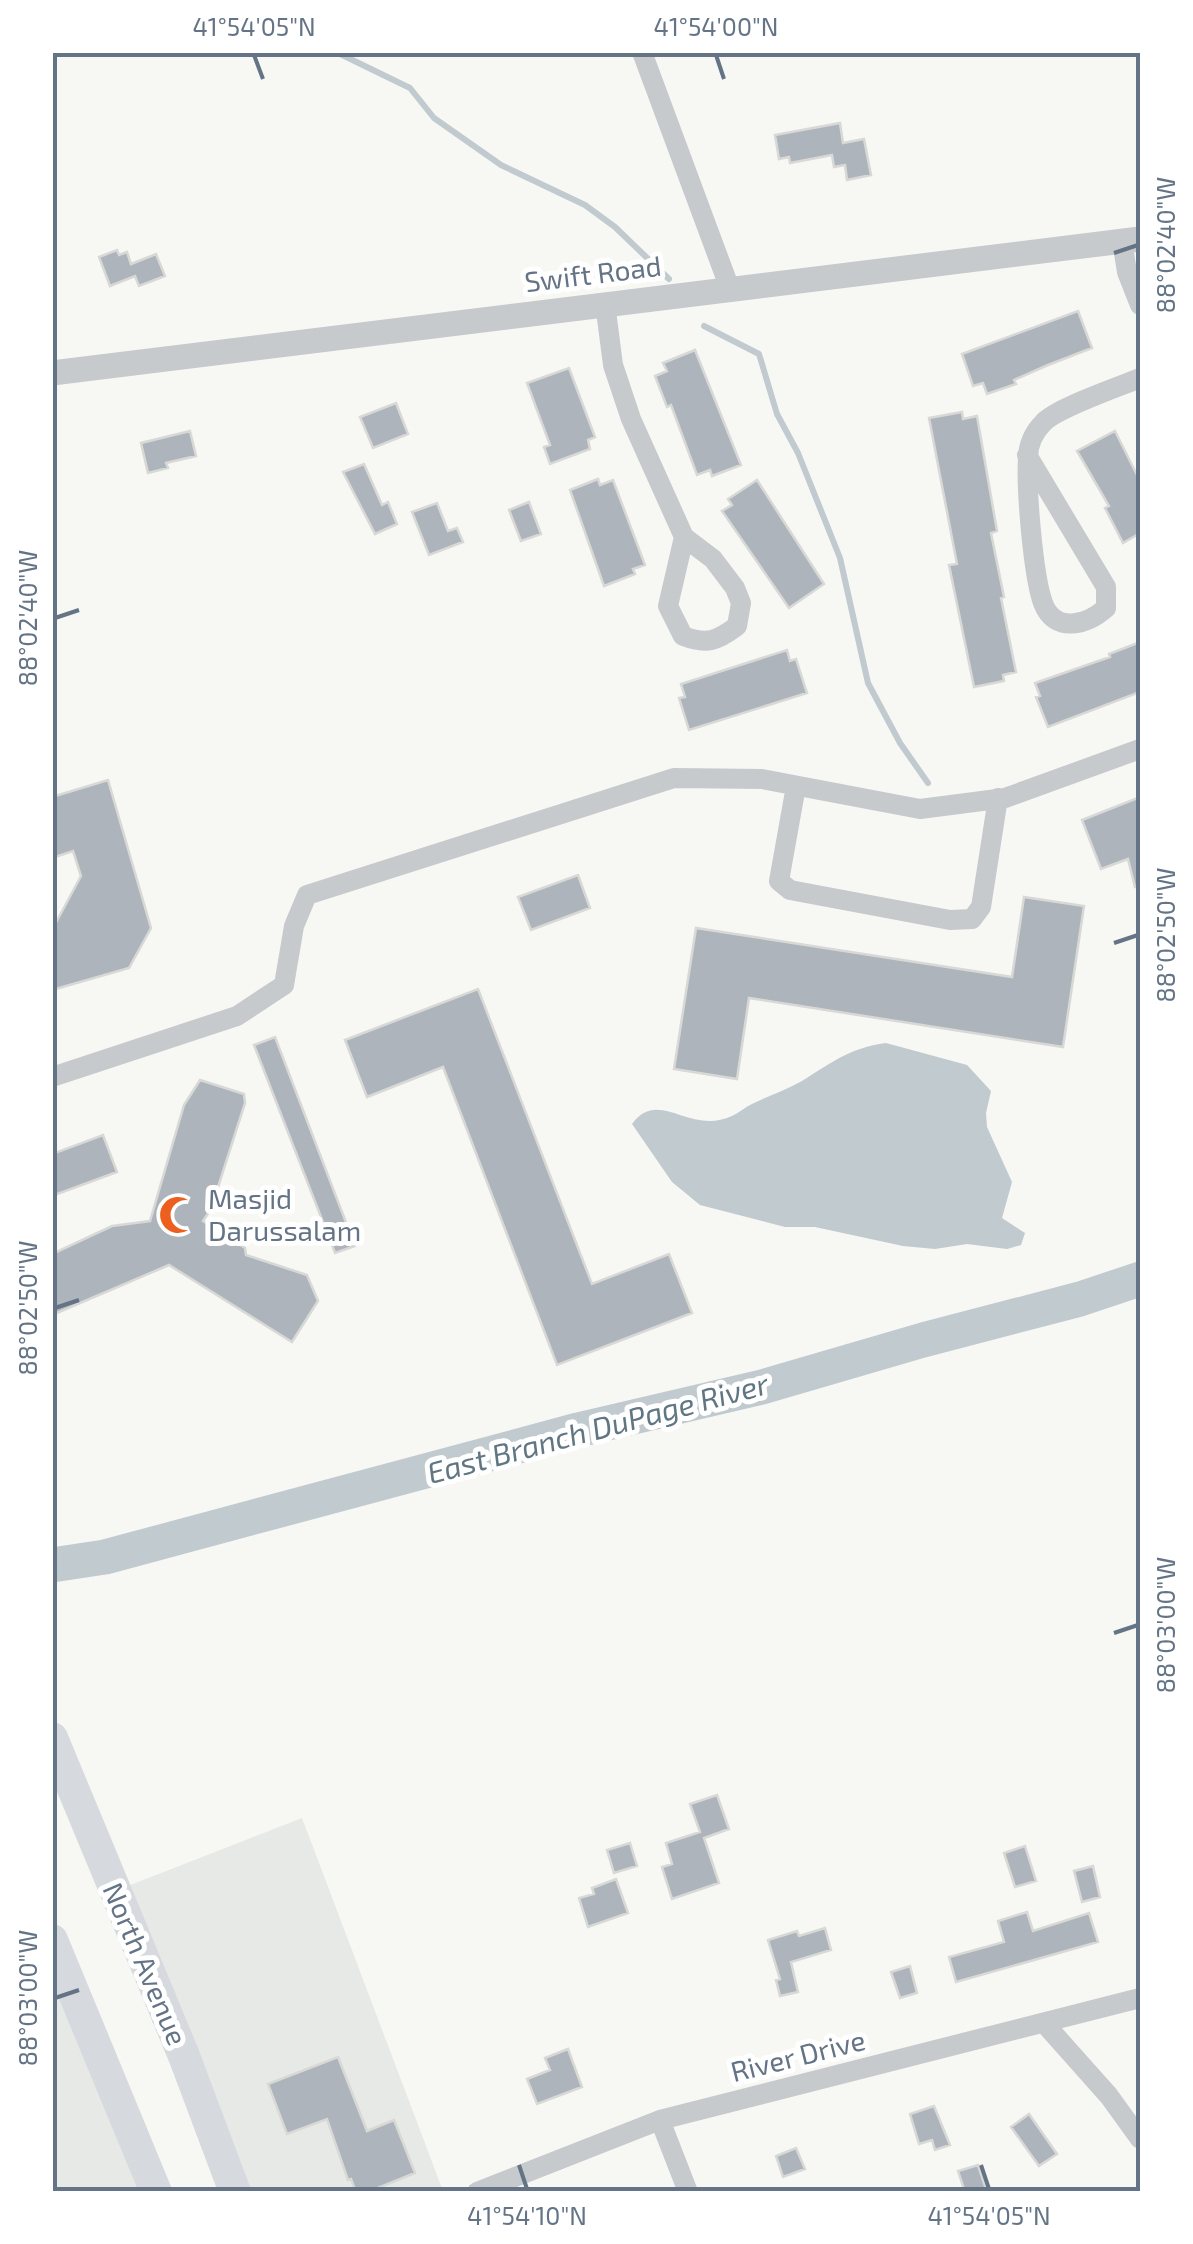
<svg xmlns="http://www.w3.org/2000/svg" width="1193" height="2244" viewBox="0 0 1193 2244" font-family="'Exo 2',sans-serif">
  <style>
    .built { fill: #e7e9e7 }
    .water { fill: #c0cacf }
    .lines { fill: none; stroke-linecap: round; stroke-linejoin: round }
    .stream { stroke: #c0cacf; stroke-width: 6 }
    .river { stroke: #c0cacf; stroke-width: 35 }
    .building { fill: #adb4bb; stroke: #d8d9d6; stroke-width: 2.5 }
    .minor { stroke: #c6cacd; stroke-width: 20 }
    .tertiary { stroke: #c6cacd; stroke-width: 25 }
    .primary { stroke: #d6dadf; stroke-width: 32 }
    .ticks { fill: none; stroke: #647486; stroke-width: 4 }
    .labels { text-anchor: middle; stroke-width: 10; stroke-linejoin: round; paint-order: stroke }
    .street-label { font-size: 28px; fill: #647486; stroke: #fff }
    .poi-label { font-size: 28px; fill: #647486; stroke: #fff; text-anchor: start }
    .water-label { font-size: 30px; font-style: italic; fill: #607783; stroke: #fff }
    .neatline { fill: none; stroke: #647486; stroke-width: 4 }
    .ticks-label { font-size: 25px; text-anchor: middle; fill: #647486 }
  </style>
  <rect width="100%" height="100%" fill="#f7f7f4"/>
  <path class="built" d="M302,1818l141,373h-204l-119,-302z
    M53,1969l92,222h-92z"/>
  <path class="water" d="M886,1043l81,22 24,26 -5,22 1,14 25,55 -10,36 23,15 -4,12 -14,4 -40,-5 -32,5 -32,-3 -88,-19h-30l-85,-22 -28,-23 -40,-58c27,-37 57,12 100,-8 7,-3 13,-9 20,-12 16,-8 34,-14 50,-23 31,-19 47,-33 84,-38z"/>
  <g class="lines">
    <path class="stream" d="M336,52l74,36 24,30 67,47 84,40 30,22 54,52
      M704,326l55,28 18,60 21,39 42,105 28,125 32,60 28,40"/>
    <path class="river" d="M52,1565l53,-8 473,-127 184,-43 161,-47 157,-41 60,-20"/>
  </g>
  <path class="building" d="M840,123l3,20 21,-4 7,36 -24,5 -2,-15 -11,2 -2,-12 -42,8 -1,-6 -10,2 -4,-24z
    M117,250l2,5 8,-3 4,12 25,-10 9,22 -26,10 -4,-10 -25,10 -11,-29z
    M1078,311l14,37 -44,17 -34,15 2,4 -29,10 -4,-11 -10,3 -11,-32z
    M695,350l46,115 -29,11 -2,-6 -13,5 -26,-70 -4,2 -12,-31 12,-5 -4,-8z
    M569,368l26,69 -7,3 2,9 -40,15 -6,-17 6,-2 -23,-62z
    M396,403l12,31 -35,14 -13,-31z
    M962,412l1,7 14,-3 20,115 -6,2 13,64 -3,1 15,74 -13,3 1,6 -30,6 -25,-122 8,-1 -28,-146z
    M190,431l6,25 -30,7 2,5 -20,5 -7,-30z
    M1115,431l25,50v52l-17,10 -18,-35 4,-2 -32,-55z
    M364,464l18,41 6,-3 9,22 -22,10 -32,-62z
    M598,479l2,6 13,-5 32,85 -12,4 2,5 -31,12 -34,-96z
    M757,480l67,104 -35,24 -67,-97 10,-6 -4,-6z
    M529,502l12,32 -20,7 -12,-31z
    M437,503l11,28 9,-3 6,14 -34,13 -17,-43z
    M1140,642v50l-92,35 -12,-30 4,-1 -5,-13 75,-26 -1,-3z
    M787,650l3,11 6,-2 11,34 -118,37 -10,-32 6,-1 -4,-13z
    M108,780l43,148 -22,40 -77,22v-60l29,-54 -8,-25 -21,7v-61z
    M1140,797v90h-5l-7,-28 -27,10 -19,-49z
    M578,875l12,33 -59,22 -13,-33z
    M1024,897l60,9 -21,141 -314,-49 -12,81 -63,-10 22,-141 316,49z
    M478,989l114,295 77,-30 23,59 -135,52 -114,-298 -76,30 -22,-57z
    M275,1037l80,209 -20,7 -81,-208z
    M200,1080l44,14 1,9 -34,106 -8,12 42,27 1,7 61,20 11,26 -26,41 -123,-77 -117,50v-61l60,-28 38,-5 34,-116z
    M103,1135l14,37 -65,24v-42z
    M717,1795l12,34 -25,9 15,45 -47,16 -10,-32 10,-3 -6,-21 34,-11 -10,-28z
    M630,1843l7,23 -23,7 -7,-23z
    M1025,1846l11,35 -21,6 -11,-34z
    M1093,1866l7,31 -18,5 -8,-31z
    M616,1879l12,34 -40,14 -9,-29 15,-4 -2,-6z
    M1027,1912l6,19 56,-18 9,29 -142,40 -7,-25 55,-15 -6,-21z
    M825,1928l6,22 -40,12 7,30 -18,4 -4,-16 4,-1 -12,-39 29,-9 2,5z
    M910,1966l7,27 -17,5 -9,-26z
    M568,2049l14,38 -45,17 -10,-25 23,-9 -5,-12z
    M338,2057l29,74 27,-11 21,53 -47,19h-12l-5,-13 -3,1 -21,-61 -40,15 -19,-50z
    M934,2106l16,39 -15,5 -3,-10 -13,4 -9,-30z
    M1029,2114l28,40 -18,12 -28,-39z
    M796,2148l9,21 -22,8 -7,-21z
    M978,2165l9,27h-22l-7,-21z"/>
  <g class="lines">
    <path class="minor" d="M642,52l88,237
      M1122,241l5,31 13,33
      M605,303l8,62 18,54 53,118 29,22 22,29 6,15 -4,23c-20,15 -30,19 -54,10l-15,-30 16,-69
      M1027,455l79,132v21c-18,16 -51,27 -63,-5 -10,-28 -17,-115 -15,-145 0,-13 6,-26 15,-35 13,-15 76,-36 97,-45
      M796,786l-17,95 11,9 160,30 22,-1 9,-12 17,-109
      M52,1077l185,-61 47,-31 10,-59 13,-31 367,-117 88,1 158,30 85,-11 135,-49
      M1044,2023l65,73 31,43
      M660,2120l28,72
      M477,2192l183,-72 480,-122"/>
    <path class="tertiary" d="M52,373l1088,-134"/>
    <path class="primary" d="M52,1738l132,318 51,136
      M52,1940l104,252"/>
  </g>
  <path class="ticks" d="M254,55l9,24M716,55l8,24M1114,253l24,-8M55,618l24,-8M1114,943l24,-8M55,1308l24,-8M1114,1633l24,-8M55,1998l24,-8M519,2165l8,24M981,2165l8,24"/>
  <defs>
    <g id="mosque-bare" transform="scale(3)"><path d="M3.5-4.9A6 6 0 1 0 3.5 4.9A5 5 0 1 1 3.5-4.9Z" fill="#ec5f1f" stroke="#fff" stroke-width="2.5" paint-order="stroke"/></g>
  </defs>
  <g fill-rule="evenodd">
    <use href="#mosque-bare" x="178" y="1215"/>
  </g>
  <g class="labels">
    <g class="street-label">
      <text transform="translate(593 274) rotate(-7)" y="10">Swift Road</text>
      <text transform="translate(145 1964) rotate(67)" y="10">North Avenue</text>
      <text transform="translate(798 2056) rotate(-14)" y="10">River Drive</text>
    </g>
    <g class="poi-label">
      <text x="208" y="1209">Masjid<tspan x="208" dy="32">Darussalam</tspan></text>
    </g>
    <g class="water-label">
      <text transform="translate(598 1429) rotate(-15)" y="10">East Branch DuPage River</text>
    </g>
  </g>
  <rect width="1193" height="2244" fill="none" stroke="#ffffff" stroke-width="110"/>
  <rect x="55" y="55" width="1083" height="2134" class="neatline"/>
  <g class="ticks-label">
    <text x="254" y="36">41°54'05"N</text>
    <text x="716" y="36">41°54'00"N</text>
    <text transform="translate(1166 245) rotate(-90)" y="9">88°02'40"W</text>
    <text transform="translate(28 618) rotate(-90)" y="9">88°02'40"W</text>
    <text transform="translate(1166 935) rotate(-90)" y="9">88°02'50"W</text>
    <text transform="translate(28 1308) rotate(-90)" y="9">88°02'50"W</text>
    <text transform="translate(1166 1625) rotate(-90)" y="9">88°03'00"W</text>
    <text transform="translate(28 1998) rotate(-90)" y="9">88°03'00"W</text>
    <text x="527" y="2225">41°54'10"N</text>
    <text x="989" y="2225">41°54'05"N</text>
  </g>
</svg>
